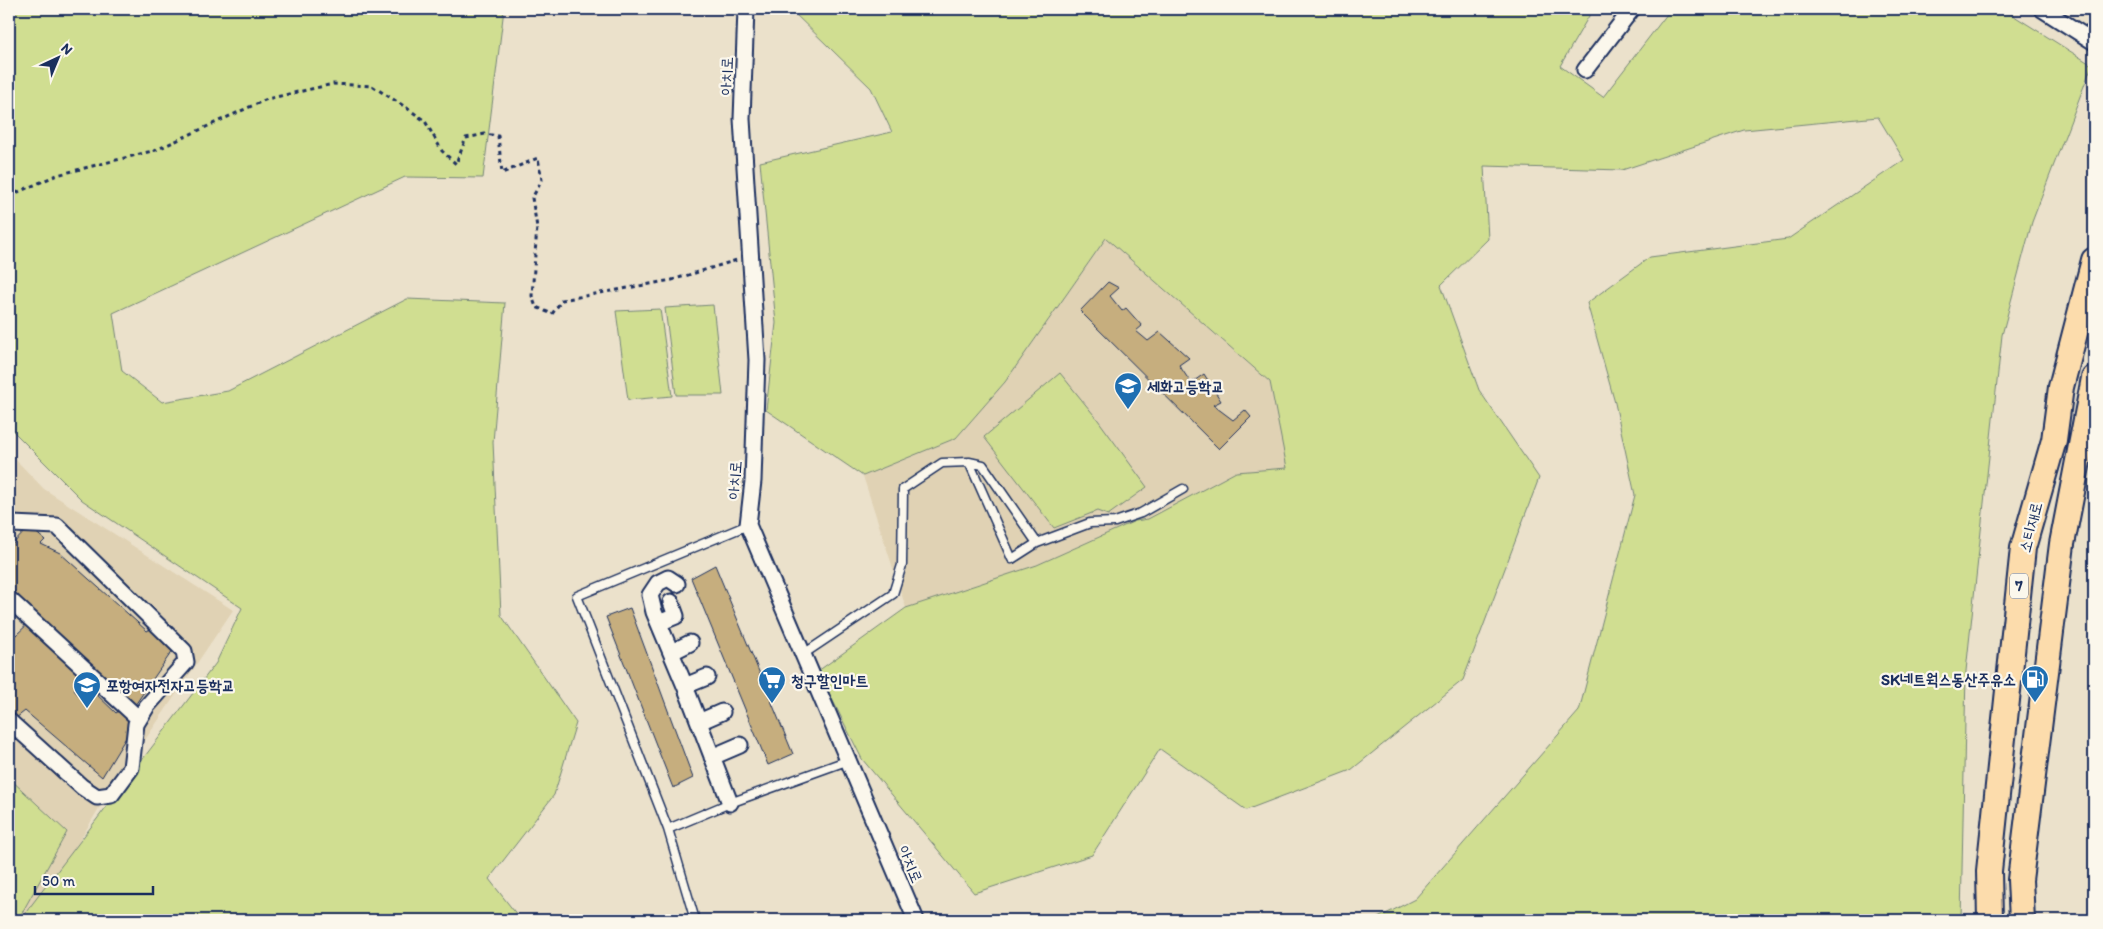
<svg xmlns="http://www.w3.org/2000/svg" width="2103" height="929" viewBox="0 0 2103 929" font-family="Itim,'Poor Story',sans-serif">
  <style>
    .built { fill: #e0d2b4 }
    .green { fill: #d0de91; stroke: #768678 }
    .building { fill: #c6ae7e; stroke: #1b2f5e }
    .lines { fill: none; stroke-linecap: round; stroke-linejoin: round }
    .lane-casing { stroke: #1b2f5e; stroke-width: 11 }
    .street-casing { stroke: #1b2f5e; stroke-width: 19 }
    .primary-casing { stroke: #1b2f5e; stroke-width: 28 }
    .path { stroke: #1b2f5e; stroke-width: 3; stroke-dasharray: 4 4; stroke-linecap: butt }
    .lane { stroke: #fbf7ec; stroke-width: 8 }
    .street { stroke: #fbf7ec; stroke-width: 15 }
    .primary { stroke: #fcdcac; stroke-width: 24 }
    .labels { text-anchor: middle; stroke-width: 4.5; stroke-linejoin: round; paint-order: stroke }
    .shield { fill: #fbf7ec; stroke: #5e6b89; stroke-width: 1 }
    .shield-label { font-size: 15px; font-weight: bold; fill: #1b2f5e }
    .street-label { font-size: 16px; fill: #1b2f5e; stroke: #fbf7ec }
    .poi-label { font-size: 16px; font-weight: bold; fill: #1b2f5e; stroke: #fbf7ec; text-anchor: start }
  </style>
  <rect width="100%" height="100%" fill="#ebe1cb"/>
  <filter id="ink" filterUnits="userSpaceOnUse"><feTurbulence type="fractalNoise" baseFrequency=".02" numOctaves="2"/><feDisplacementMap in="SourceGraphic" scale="10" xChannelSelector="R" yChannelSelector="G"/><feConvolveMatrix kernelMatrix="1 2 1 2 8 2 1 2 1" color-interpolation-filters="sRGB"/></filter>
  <g filter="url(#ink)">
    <path class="built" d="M1106,238l164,144 18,87 -52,3 -88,47 -13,2 -98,44 -131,43 -43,-132 93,-38 49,-56z
      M9,449l8,12 27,28 189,121 -134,198 -66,112h-24z"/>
    <path class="green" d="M9,9h495l-21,169 -78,-1 -292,136 9,58 40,31 66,-11 179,-92 98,4 -12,139 8,173 75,108 -22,72 -65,84 32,41h-501l196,-257 26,-55 -160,-108 -73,-73z
      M790,9h803l-33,57 43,31 68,-88h332l89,56 -60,157 -30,113 -36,336 -5,249h-587l41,-21 164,-188 56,-216 -20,-92 -28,-100 63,-46 138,-18 116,-79 -26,-43 -134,13 -122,40 -138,-4 4,73 -47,46 38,105 60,88 -76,202 -112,90 -105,40 -86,-61 -68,106 -118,38 -112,-134 -44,-88 88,-63 131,-43 98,-44 13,-2 88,-47 51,-4 -17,-86 -164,-144 -101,144 -49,56 -93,38 -97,-66 10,-87 -16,-161 132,-30 -21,-44z
      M713,305l10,90h-47l-11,-87z
      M660,309l12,87 -44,4 -12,-89z
      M1060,373l38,47 49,67 -39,28 -11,-4 -43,17 -70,-91z
      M9,778l58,54 -49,88h-9z"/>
    <path class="building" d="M1108,282l11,6 -9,8 12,15 4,-3 16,18 -6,5 12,10 12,-9 29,26 -10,7 12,18 13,-9 17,27 -8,4 20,15 12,-10 6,7 -32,32 -139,-138z
      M29,527l16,13 -4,4 19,9 87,78 7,-4 21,20 -40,58 -76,-66 -50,-50v-41z
      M715,565l78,189 -25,11 -77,-187z
      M630,608l63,170 -20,10 -67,-171z
      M30,622l55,55 -11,13 11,12 9,-10 22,21 7,-5 13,13 -34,56 -77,-66 -9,7 -7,-6v-84l7,7z"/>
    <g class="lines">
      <g class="lane-casing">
        <path id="lane" d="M1037,543l53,-20 25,-1 26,-9 42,-24
          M802,655l91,-61 9,-29 1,-76 39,-26 27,-1 43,97 25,-16 -54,-78 -14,-3
          M668,829l-91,-233 171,-71
          M695,920l-27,-91 62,-26 119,-43"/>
      </g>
      <g class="street-casing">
        <path id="street" d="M746,9l-4,110 15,241 -4,121 -5,44 168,395
          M2042,9l52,33
          M1585,70l47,-61
          M9,527l3,-3 45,2 127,125 2,11 -39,44 -11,18 -5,44 -20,27 -14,2 -15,-10 -73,-66
          M677,584l-9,-6 -10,5 -8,12 4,17 31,74
          M9,599l130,120
          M659,623l17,-7 -5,-14
          M672,652l18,-9
          M707,677l-22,9 45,117
          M699,722l23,-10
          M712,757l28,-12"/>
      </g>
      <g class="primary-casing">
        <path id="primary" d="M1990,920l-1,-49 34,-323 31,-108 7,-53 33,-127
          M2022,920l-2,-40 42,-336 32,-166"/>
      </g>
      <path class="path" d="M9,196l48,-21 99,-25 111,-51 66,-15 39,2 35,22 18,13 17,30 14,13 10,-26 19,-4 13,2 4,37 36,-15 4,22 -10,18 5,29 -5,69 4,11 16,7 10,-14 110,-20 65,-20"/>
      <use href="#lane" class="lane"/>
      <use href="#street" class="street"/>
      <use href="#primary" class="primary"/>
    </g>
  </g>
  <defs>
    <g id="school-pin" transform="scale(1.4375)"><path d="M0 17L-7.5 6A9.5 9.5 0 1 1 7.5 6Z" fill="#1f6fb2" stroke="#fbf7ec"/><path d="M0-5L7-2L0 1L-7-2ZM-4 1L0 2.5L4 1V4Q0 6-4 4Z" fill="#fff"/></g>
    <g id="fuel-pin" transform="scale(1.4375)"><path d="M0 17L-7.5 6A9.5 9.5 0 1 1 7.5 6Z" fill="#1f6fb2" stroke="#fbf7ec"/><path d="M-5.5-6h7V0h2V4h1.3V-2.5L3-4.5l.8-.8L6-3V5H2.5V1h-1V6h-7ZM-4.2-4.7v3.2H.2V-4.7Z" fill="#fff"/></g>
    <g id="supermarket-pin" transform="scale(1.4375)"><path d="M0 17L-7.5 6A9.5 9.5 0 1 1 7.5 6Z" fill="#1f6fb2" stroke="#fbf7ec"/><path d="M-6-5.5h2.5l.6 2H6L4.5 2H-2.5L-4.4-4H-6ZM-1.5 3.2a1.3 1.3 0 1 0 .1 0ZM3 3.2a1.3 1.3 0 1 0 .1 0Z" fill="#fff"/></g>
  </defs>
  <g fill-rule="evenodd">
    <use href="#school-pin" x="1128" y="386"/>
    <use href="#fuel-pin" x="2035" y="679"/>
    <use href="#supermarket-pin" x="772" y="680"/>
    <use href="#school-pin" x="87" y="685"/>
  </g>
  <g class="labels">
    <rect class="shield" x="2010" y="573.5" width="18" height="25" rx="4"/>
    <g class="shield-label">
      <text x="2019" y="591">7</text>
    </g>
    <g class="street-label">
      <text transform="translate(726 76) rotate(-88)" y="6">아치로</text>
      <text transform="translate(734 480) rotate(-86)" y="6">아치로</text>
      <text transform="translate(2030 527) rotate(-76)" y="6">소티재로</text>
      <text transform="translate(911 864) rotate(67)" y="6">아치로</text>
    </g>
    <g class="poi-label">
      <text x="1147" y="392">세화고등학교</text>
      <text x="2016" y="685" text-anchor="end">SK네트웍스동산주유소</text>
      <text x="791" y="686">청구할인마트</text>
      <text x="106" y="691">포항여자전자고등학교</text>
    </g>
  </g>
  <rect width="2103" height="929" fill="none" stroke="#fbf7ec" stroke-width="30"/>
  <rect x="15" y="15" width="2073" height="899" fill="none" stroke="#1b2f5e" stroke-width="2" filter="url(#ink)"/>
  <g transform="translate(58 58) rotate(44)" stroke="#fbf7ec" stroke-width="4" paint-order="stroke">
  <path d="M0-4L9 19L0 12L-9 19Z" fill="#1b2f5e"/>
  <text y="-8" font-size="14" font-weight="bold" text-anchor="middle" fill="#1b2f5e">N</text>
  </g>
  <path d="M35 886v8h118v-8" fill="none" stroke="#1b2f5e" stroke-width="2.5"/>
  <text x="42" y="886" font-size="15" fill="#1b2f5e" stroke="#fbf7ec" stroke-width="4" paint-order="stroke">50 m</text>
</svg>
